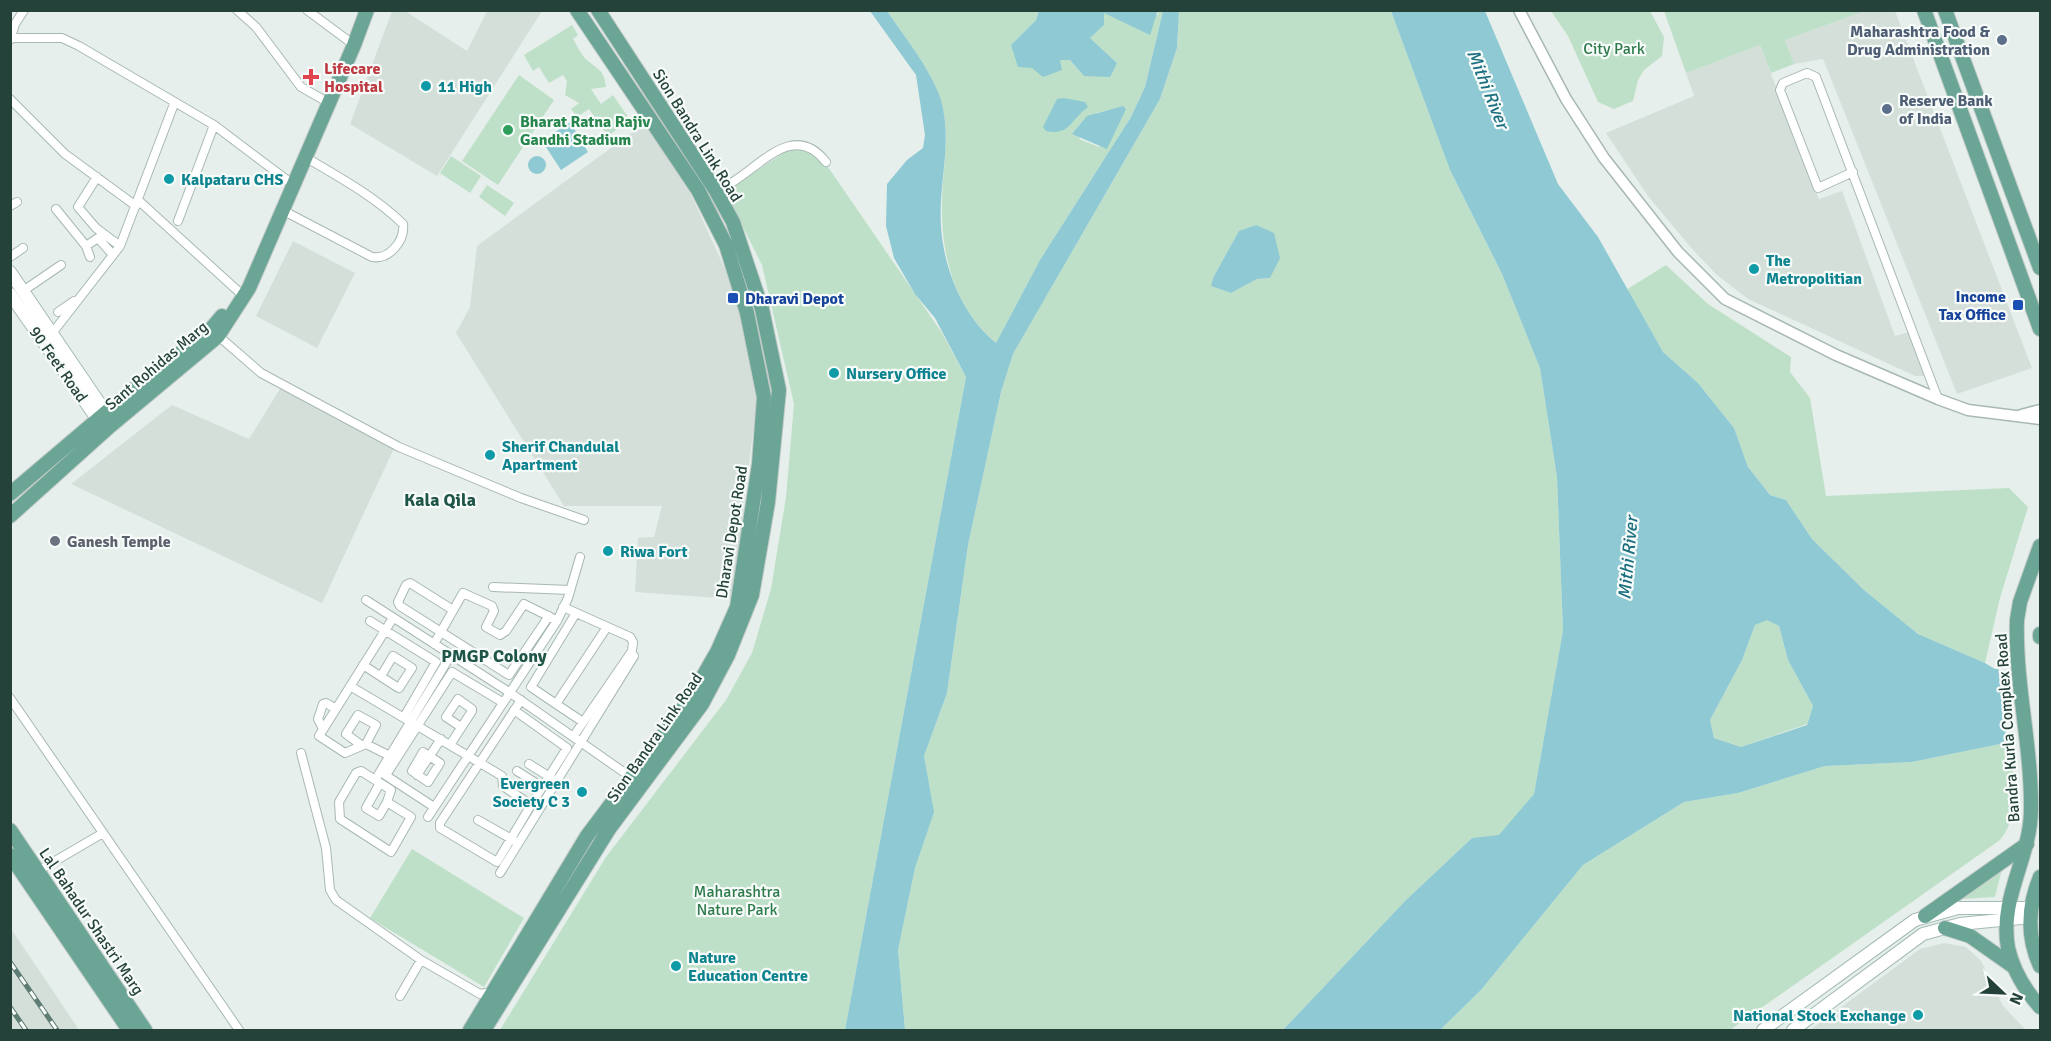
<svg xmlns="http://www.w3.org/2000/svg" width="2051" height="1041" viewBox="0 0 2051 1041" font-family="Signika,sans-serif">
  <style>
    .built { fill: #d4dfda }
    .green { fill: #bfe0c8; fill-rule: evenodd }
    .water { fill: #8ec9d4; fill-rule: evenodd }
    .pier { fill: #e6efeb }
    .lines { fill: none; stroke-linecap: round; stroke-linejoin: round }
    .minor-casing { stroke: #a8b8b2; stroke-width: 10 }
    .tertiary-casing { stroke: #a8b8b2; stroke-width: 13 }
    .secondary-casing { stroke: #a4bbb3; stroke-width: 14 }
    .primary-casing { stroke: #c2cac8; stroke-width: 16 }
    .minor { stroke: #fff; stroke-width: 8 }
    .tertiary { stroke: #fff; stroke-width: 10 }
    .secondary { stroke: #fff; stroke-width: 12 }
    .primary { stroke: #6aa596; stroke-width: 14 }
    .rail-casing { stroke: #5f7d75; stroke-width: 5 }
    .rail { stroke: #f7fbf9; stroke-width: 3; stroke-dasharray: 9; stroke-linecap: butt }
    .service-dot { fill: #5c6f8a; stroke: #f7fbf9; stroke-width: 2 }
    .health-dot { fill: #e0444e; stroke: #f7fbf9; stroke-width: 2 }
    .culture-dot { fill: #0f9aa8; stroke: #f7fbf9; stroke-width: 2 }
    .leisure-dot { fill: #2e9e5b; stroke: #f7fbf9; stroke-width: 2 }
    .transit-dot { fill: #1a4fb4; stroke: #f7fbf9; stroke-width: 2 }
    .worship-dot { fill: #6b7280; stroke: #f7fbf9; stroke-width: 2 }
    .labels { text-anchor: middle; stroke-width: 4.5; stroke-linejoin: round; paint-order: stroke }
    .service-label { font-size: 16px; font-weight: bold; fill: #4e5e75; stroke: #f7fbf9; text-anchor: end }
    .park-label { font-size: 16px; fill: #2d7a4b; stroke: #f7fbf9 }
    .health-label { font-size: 16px; font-weight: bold; fill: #be3a42; stroke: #f7fbf9; text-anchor: start }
    .culture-label { font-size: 16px; font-weight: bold; fill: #0d838f; stroke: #f7fbf9; text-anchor: start }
    .leisure-label { font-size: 16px; font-weight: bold; fill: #27864d; stroke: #f7fbf9; text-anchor: start }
    .street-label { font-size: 16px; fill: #24423a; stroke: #f7fbf9 }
    .transit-label { font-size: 16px; font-weight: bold; fill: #164399; stroke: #f7fbf9; text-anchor: end }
    .worship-label { font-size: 16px; font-weight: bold; fill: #5b616d; stroke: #f7fbf9; text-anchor: start }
    .water-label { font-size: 18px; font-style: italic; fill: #1c6f80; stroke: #f7fbf9 }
    .neighbourhood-label { font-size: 18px; font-weight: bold; fill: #1f5548; stroke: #f7fbf9 }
  </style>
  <rect width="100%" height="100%" fill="#e6efeb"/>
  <path class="built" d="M392,11h13l62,40 20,-40h55l-105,165 -87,-52z
    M1865,11h30l137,357 -75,26 -134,-335 -29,5 -9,-24z
    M1760,45l59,154 23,-8 53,145 14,-4 16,44h-10l-167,-77 -32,-25 -23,-24 -45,-54 -42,-63 88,-37 -8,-23z
    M645,123l42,63 38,83 19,55 13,77 -25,198 -97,-7 3,-54 16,-1 8,-31h-98l-108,-173 14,-26 7,-61z
    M293,241l62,32 -38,75 -61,-32z
    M281,387l115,57 -74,159 -251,-119 101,-79 77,34z
    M11,929l38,56 30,45h-68z
    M1944,943l22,4 15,14 22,45 23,24h-216l110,-81z"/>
  <path class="green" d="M887,11h152l-3,9 -25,25 49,15h10l14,16 33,-13 -27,-25 14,-13v-12l54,2v-4h5l-18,76 -14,30 -91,143 -44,83c-47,-40 -58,-101 -53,-161 2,-28 6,-54 -2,-81 -9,-30 -37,-65 -54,-90zM1109,110l-10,37 -20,-8 17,-26z
    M1179,11h212l59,159 52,104 38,94 17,109 6,155 -29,162 -35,42 -27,2 -66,62 -123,130h-378l-7,-80 17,-82 18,-56 -9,-56 23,-63 21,-148 33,-153 12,-38 147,-255 17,-51zM1256,225l14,53 -13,1 -26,14 -19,-7 2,-10 25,-44z
    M1551,11h99l14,26 -2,19 -18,14 -6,10 -5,21 -19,8 -16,-7 -30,-66z
    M1664,11v-1l201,1 -80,29 9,24 -23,9 -11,-28 -74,28z
    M572,25l6,10 -5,4c4,6 8,16 14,21 12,11 17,9 19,27l-15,2 10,15 12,-9 17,25 -22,16 -19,-27 -12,8 -6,-8 8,-6 -14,-8 2,-14 -4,-6 -14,8 -10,-16 -6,4 -9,-16z
    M519,75l35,25 -56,85 -36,-24z
    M793,147l22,8 13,12 114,166 24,44 -121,653h-345l106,-173 120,-157 26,-47 19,-64 15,-92 8,-93 -32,-139 -37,-74z
    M451,156l30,20 -11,17 -30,-20z
    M487,185l27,18 -9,13 -26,-19z
    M1666,265l42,39 83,53 -1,15 20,26 16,98 183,-8 19,19 -28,91 -15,65 -67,-29 -54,-44 -52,-51 -26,-39 -16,-5 -22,-28 -14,-39 -36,-45 -35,-31 -37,-62z
    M1767,619l12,7 9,34 25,46 -6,18 -66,23 -27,-9 -4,-18 32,-60 13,-35z
    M2010,742c2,32 12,71 -10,98l-270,190h-290l41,-40 102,-125 101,-63 54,-9 87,-27 87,-4z
    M412,849l112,69 -40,69 -114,-69z
    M2002,869l-7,28 -35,2z"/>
  <path class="water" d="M870,11h17c17,25 45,60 54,89 12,43 -3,84 0,127 3,43 22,89 55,116l44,-83 91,-143 14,-30 18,-76h16l-2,37 -17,51 -147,255 -12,38 -33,153 -21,148 -23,63 10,56 -19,56 -17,82 7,80h-60l121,-653 -31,-59 -20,-24 -21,-36 -8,-32 1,-42 20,-24 16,-12 2,-13 -9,-60z
    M1039,11l119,-1 -8,25 -46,-22v12l-14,13 27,25 -7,14 -26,-1 -14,-16h-10l2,10 -19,7 -11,-9 -14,-1 -7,-22 25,-25z
    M1391,11h94l73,173 40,53 65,115 35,31 36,45 14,39 22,28 16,5 26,39 52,51 54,44 67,29 10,6 45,-8 -30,81 -98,20 -87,4 -87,27 -54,9 -101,63 -102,125 -41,40h-157l123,-130 66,-62 27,-3 35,-41 29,-163 -6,-154 -17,-109 -38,-94 -52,-104zM1767,620l12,6 9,34 25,46 -6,19 -66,22 -27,-9 -4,-18 32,-60 13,-35z
    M1064,98l21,4 3,5c-18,13 -18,29 -42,24l-3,-4 14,-28z
    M1123,106l3,3 -19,40 -35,-15 15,-18z
    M570,122l18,30 -27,18 -19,-29z
    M528 165a9 9 0 1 1 18 0a9 9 0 1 1-18 0Z
    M1256,225l18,8 6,25 -10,20 -13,1 -26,14 -20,-7 3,-10 25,-45z"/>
  <path class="pier" d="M2040,658v86l-33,1 -9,-79z"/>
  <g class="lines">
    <g class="minor-casing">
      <path id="minor" d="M237,10l19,17 45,60 21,12
        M307,10l47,35
        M12,38h50l17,8 135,79 73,55
        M10,40l5,-16 9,-14
        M10,99l55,55 71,52
        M1853,172l-35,16 -38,-98 3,-7 24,-10 9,4 122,322
        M97,177l-19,30 18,21 24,18
        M716,191c38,-14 74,-75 110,-29
        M138,200l101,92
        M10,206l7,-4
        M56,209l30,37 4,11
        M282,210l90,47c17,3 33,-16 31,-33 -29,-28 -64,-47 -98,-67
        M178,221l36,-96
        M86,246l12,-8 15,17
        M10,257l13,-9
        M23,291l38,-26
        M58,312l16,-11
        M215,333l46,40 138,74 122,51 63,22
        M50,336l70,-90 54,-142
        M493,587l77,3
        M366,600l143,92 126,88
        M563,607l67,30 3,5 -1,9 -59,86
        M453,610l-43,-27 -4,2 -8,17 2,4 109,69 40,-59
        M370,621l66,41 -32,55
        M434,644l29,-51 29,13 2,5 -8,16 14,8 6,-4 18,-27 30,15
        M363,665l34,22 2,1 13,-20 -19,-12 -12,20
        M350,686l152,90 1,10 28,19 36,-57 -53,-38
        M10,698l229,332
        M521,700l-81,123v5l57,34 34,-57
        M556,704l-25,-17 45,-74
        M583,722l-27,-18 51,-77
        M323,729l-5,-10 5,-15 3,-1 10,6
        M361,745l-15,-11 12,-19 18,10 -10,19
        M450,745l22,-34v-2l-14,-10 -12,18 15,10
        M423,752l17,11 -12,19 -16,-11z
        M301,753l25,95 4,42 6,10 85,60 59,34 12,-2
        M390,756l-24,-12 -21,9 -26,-17 74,-118
        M529,764l24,15
        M361,771l30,19 -4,12 24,15 -20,35 -51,-33 -1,-17 17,-29z
        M517,771l25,16
        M382,773l52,34
        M386,775l66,-103 50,30
        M417,775l24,-36
        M375,780l76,-125
        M380,783l-14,25 13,8 8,-14
        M428,817l129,-196 11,-23 12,-41
        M478,820l37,21
        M38,871l65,-38
        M500,873l134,-217
        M400,996l21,-36"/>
    </g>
    <g class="tertiary-casing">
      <path id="tertiary" d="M1519,10l47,89 38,59 74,94 47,47 111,56 102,44 30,11 72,9
        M2021,415l19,-5"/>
    </g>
    <g class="secondary-casing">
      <path id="secondary" d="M10,272l96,141 3,8
        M10,294l88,126 6,3
        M1763,1030l152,-110 43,-12h74
        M1793,1030l130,-96 37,-10 71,-7"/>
    </g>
    <g class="primary-casing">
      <path id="primary" d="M1924,10l116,319
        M1945,10l95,258
        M10,494l120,-102 81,-63 11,-13
        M10,516l100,-90 108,-90 31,-48 105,-243 13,-35
        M2040,546l-20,56 -3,18c-2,64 15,127 14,191 -1,48 -32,87 -23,137 5,22 17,42 32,59
        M2040,634v3
        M10,830l135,200
        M10,855l119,175
        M2040,877c-12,29 -13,60 0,89
        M1925,916l102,-72
        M1945,928l25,8 44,31
        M470,1030l117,-194 103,-137 27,-47 20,-45 22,-143 5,-67 -17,-84 -21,-68 -28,-55 -121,-180
        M484,1030l125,-201 93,-125 26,-49 24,-60 16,-93 11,-112 -17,-81 -29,-87 -17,-31 -118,-181"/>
    </g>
    <use href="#minor" class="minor"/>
    <use href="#tertiary" class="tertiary"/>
    <use href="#secondary" class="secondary"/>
    <use href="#primary" class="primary"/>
    <g class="rail-casing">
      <path id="rail" d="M10,962l47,68
        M10,1007l16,23"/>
    </g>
    <use href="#rail" class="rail"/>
  </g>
  <g class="service-dot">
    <circle cx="2002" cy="40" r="6"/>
    <circle cx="1887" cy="109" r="6"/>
  </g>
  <path class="health-dot" d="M308 68h6v6h6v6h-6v6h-6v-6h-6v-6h6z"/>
  <g class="culture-dot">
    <circle cx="426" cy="86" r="6"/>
    <circle cx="169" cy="179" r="6"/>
    <circle cx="1754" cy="269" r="6"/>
    <circle cx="834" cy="373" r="6"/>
    <circle cx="490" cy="455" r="6"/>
    <circle cx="608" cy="551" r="6"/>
    <circle cx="582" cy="792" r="6"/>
    <circle cx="676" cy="966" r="6"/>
    <circle cx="1918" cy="1015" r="6"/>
  </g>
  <circle class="leisure-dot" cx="508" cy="130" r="6"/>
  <g class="transit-dot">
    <rect x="727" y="292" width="12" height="12" rx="3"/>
    <rect x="2012" y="299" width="12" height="12" rx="3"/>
  </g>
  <circle class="worship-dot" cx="55" cy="541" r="6"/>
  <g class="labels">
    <g class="service-label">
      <text x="1990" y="37">Maharashtra Food &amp;<tspan x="1990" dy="18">Drug Administration</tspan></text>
      <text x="1899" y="106" text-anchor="start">Reserve Bank<tspan x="1899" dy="18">of India</tspan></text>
    </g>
    <g class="park-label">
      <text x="1614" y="54">City Park</text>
      <text x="737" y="897">Maharashtra<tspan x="737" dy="18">Nature Park</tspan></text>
    </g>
    <g class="health-label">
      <text x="324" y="74">Lifecare<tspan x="324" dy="18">Hospital</tspan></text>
    </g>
    <g class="culture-label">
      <text x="438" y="92">11 High</text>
      <text x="181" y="185">Kalpataru CHS</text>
      <text x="1766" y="266">The<tspan x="1766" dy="18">Metropolitian</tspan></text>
      <text x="846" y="379">Nursery Office</text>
      <text x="502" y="452">Sherif Chandulal<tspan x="502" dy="18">Apartment</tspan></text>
      <text x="620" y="557">Riwa Fort</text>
      <text x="570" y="789" text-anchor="end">Evergreen<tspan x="570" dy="18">Society C 3</tspan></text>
      <text x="688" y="963">Nature<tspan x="688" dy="18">Education Centre</tspan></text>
      <text x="1906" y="1021" text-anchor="end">National Stock Exchange</text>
    </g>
    <g class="leisure-label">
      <text x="520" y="127">Bharat Ratna Rajiv<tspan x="520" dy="18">Gandhi Stadium</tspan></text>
    </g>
    <g class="street-label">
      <text transform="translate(698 135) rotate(58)" y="6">Sion Bandra Link Road</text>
      <text transform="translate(59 364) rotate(55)" y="6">90 Feet Road</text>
      <text transform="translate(156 365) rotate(-40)" y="6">Sant Rohidas Marg</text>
      <text transform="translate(731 532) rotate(-81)" y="6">Dharavi Depot Road</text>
      <text transform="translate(2007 728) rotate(-94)" y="6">Bandra Kurla Complex Road</text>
      <text transform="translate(654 737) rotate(-55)" y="6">Sion Bandra Link Road</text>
      <text transform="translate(92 921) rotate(56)" y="6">Lal Bahadur Shastri Marg</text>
    </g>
    <g class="transit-label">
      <text x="2006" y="302">Income<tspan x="2006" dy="18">Tax Office</tspan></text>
      <text x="745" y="304" text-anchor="start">Dharavi Depot</text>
    </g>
    <g class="worship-label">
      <text x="67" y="547">Ganesh Temple</text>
    </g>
    <g class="water-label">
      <text transform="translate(1488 89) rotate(68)" y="6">Mithi River</text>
      <text transform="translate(1628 558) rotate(-85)" y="6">Mithi River</text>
    </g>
    <g class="neighbourhood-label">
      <text x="440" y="506">Kala Qila</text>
      <text x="494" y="662">PMGP Colony</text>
    </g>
  </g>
  <rect width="2051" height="1041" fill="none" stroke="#24423a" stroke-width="24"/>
  <g transform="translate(2003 993) rotate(113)" stroke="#f7fbf9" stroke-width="4.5" paint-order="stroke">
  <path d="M0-4.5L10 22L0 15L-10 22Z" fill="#24423a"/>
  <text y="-9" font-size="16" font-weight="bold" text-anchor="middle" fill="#24423a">N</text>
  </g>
</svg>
